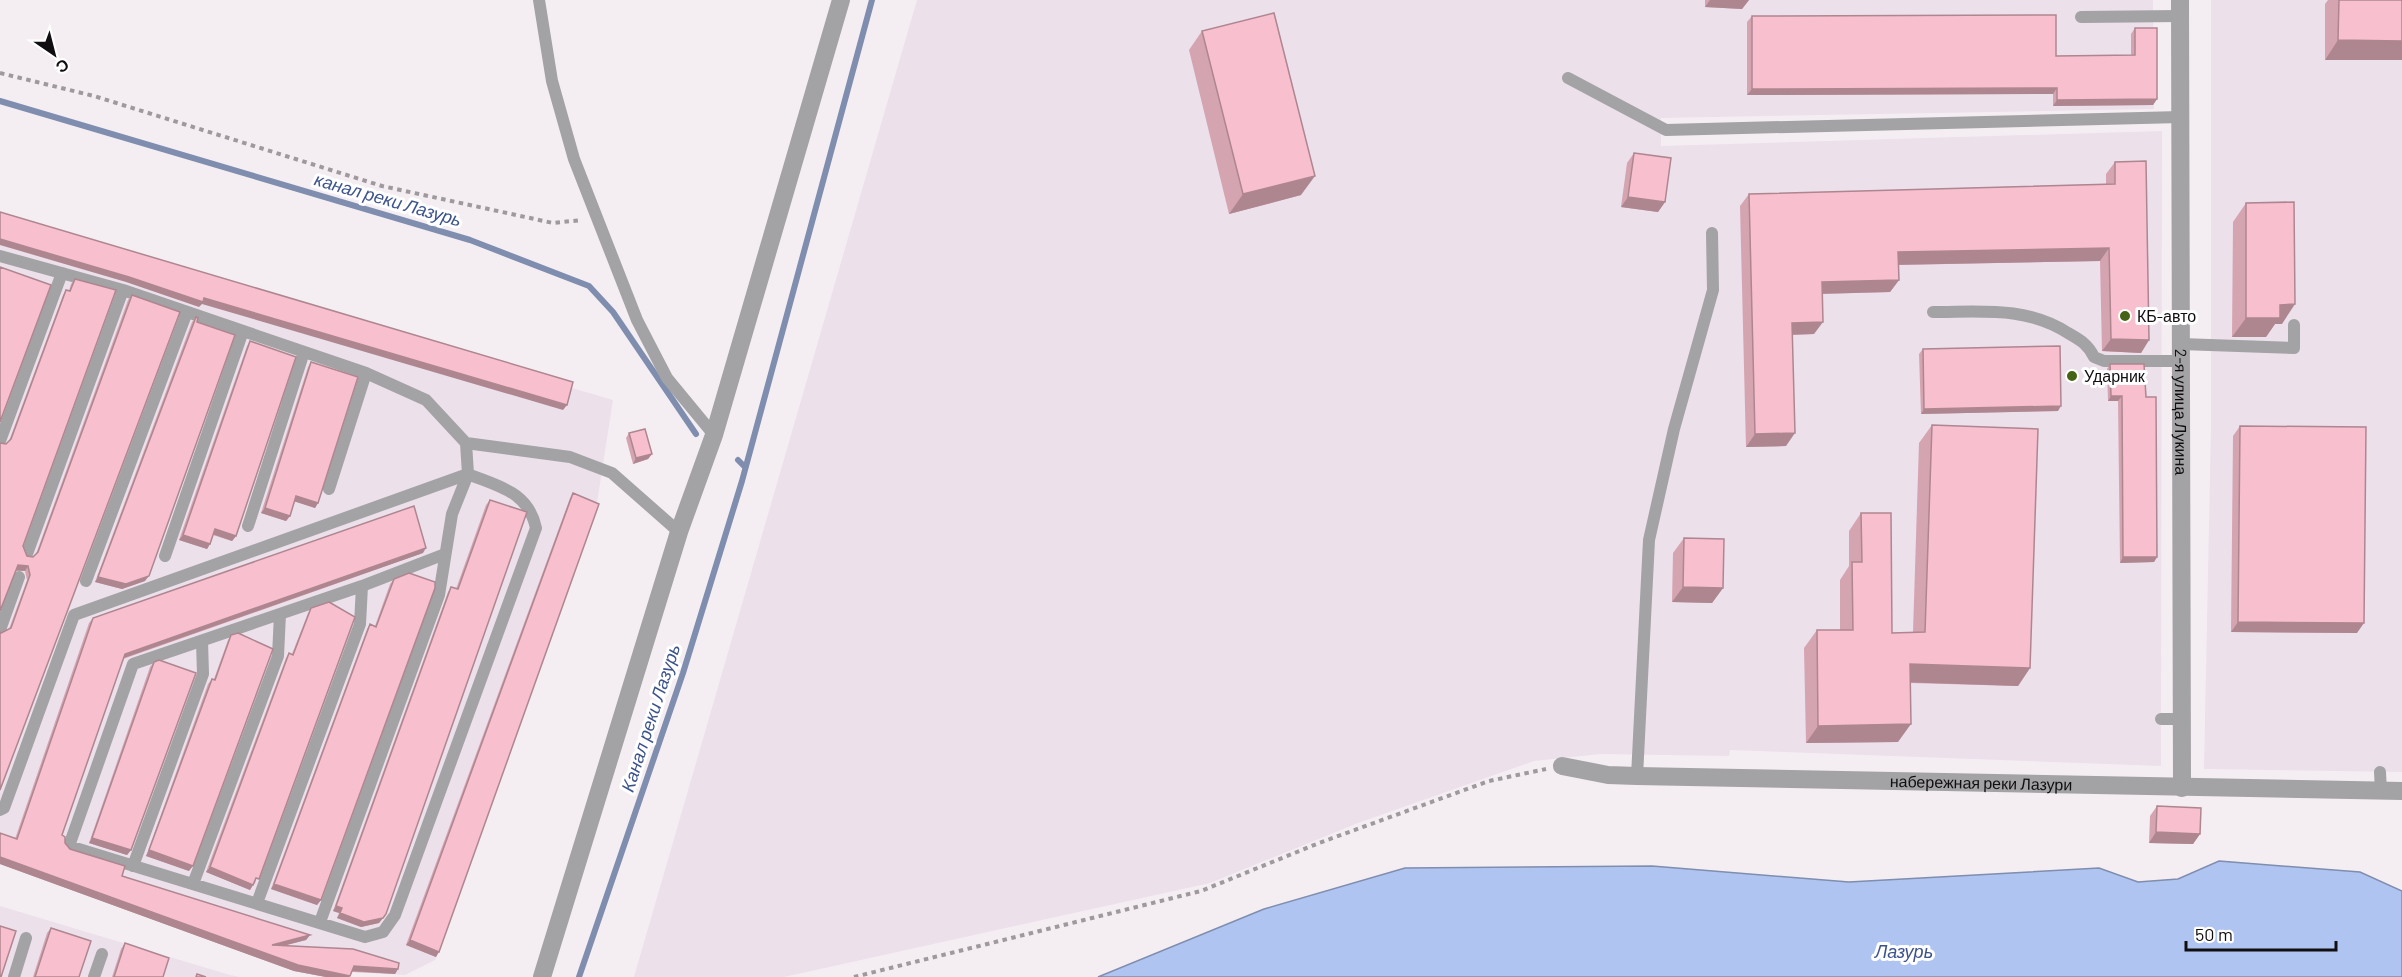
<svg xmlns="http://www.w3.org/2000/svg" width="2402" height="977" viewBox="0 0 2402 977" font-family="Barlow,sans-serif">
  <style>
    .built { fill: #ece0ea }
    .water { fill: #afc4f1; stroke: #7f8dae; stroke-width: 1.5 }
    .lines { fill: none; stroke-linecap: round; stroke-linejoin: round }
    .stream { stroke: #7f8dae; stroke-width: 6 }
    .path { stroke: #9e999d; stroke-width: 4; stroke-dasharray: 4.5 4.5; stroke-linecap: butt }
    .lane { stroke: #a3a2a5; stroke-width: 12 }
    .street { stroke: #a3a2a5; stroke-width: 18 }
    .wall { fill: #d5a4b1 }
    .shaded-wall { fill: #ae8690 }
    .building { fill: #f8bfce; stroke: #ae8690; stroke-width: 1.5 }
    .poi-dot { fill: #456215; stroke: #fff; stroke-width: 2 }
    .labels { text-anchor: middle; stroke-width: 6; stroke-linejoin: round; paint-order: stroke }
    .poi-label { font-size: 16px; fill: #100e10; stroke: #fff; text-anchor: start }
    .street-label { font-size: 16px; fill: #100e10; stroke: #fff }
    .water-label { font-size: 18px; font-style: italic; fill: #3c538c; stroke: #fff }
  </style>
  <rect width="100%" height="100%" fill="#f4eef3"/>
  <path class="built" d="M917,0h1236l1,109 -493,9v28l501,-15 -1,635 -431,-16 -1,6 -129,-2 -66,7 -176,62 -148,60 -426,94h-150z
    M2211,0h191v772l-198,-3 7,-341z
    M0,221l613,179 -17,109 -161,451 -30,15 -54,-4 -25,6 -32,-6 -294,-107z
    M0,906l230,69 10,2h-240z"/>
  <path class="water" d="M2219,861l141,11 42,19v86h-1304l166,-68 141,-41 247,-2 197,16 250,-14 39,14 40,-3z"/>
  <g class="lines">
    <path class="stream" d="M0,101l470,139 119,46 24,26 83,122
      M738,460l7,7
      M579,977l104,-304 59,-192 130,-481"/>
    <path class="path" d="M0,73l94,23 288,90 171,37 29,-3
      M854,977l347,-86 118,-48 170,-62 57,-12"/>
    <path class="lane" d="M539,0l13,81 22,78 63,161 30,58 47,57
      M2081,17l99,-1
      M1568,78l98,52 515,-13
      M0,256l123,34 243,83 60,27 40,43 104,14 42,16 67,59
      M1933,312c48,0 93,-6 135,21 12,7 20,11 26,24l10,4h77
      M2181,344l113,4v-23
      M0,441l62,-168
      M329,489l37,-116
      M248,526l56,-174
      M27,554l96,-264
      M165,556l78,-225
      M86,581l101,-269
      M0,630l19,-53
      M2161,719h21
      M2380,772l1,19
      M1637,776l12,-236 25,-111 39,-139 -1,-57
      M0,810l4,-2 70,-193 394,-141c31,13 60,17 68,54l-141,387 -12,17 -18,5 -296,-91 64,-182 229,-78 83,-32
      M133,866l70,-192 -1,-33
      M193,884l85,-228 2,-42
      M257,903l103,-279 2,-38
      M320,922l119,-327 13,-81 16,-40 -2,-31
      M14,977l12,-39
      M94,977l8,-23"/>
    <g class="street">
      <path id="s1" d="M2180,0l2,788"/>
      <path id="s2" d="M1562,766l46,9 29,1 765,15"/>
      <path d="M542,977l137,-445 35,-97 127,-435"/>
    </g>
  </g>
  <path class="wall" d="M1705,0h44l-7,9 -37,-2z
    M2328,0h74v60h-77v-56z
    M1752,16l304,40 75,-1v-21l4,-6 22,71 -4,6 -100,1v-12l-306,1v-73z
    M1202,31l99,164 -72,19 -40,-164z
    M1634,153l31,49 -7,10 -37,-5 6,-44z
    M2115,162l34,178 -8,13 -39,-2 -2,-90 -202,4 1,15 -9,12 -68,2 -8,40 -22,1 -6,111 -40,1 -6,-241 9,-12 357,-10v-10z
    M2246,203l36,121h-7l-9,13h-34l1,-115z
    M75,279l-52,267 4,10 6,1 3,-3 92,-254 4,-5 -132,495 1,-157 8,-4 18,-49 -2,-9h-9l-10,-127 3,-3 54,-146 3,-5 3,1 2,-7z
    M196,317l1,5 -52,259 -23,8 -27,-7 97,-260z
    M250,341l-14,195 -4,5 -19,-6 -3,9 -3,5 -28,-9 68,-194z
    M1923,349l135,62 -137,3 -2,-60z
    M311,362l7,141 -3,5 -20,-7 -5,15 -4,5 -25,-8 47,-146z
    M2110,364h34l13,193 -3,5 -34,1 -2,-162h-10l-1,-32z
    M1932,425l98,243 -12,18 -108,-3 -12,59 -92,1 -2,-95 13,-18h23v-50l9,-14v-35l12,-18 31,120 21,-1 6,-189z
    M2240,426l117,207 -126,-1 2,-196z
    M629,433l23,21 -4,5 -15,5 -7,-26z
    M573,493l-137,464 -30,-12 164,-447z
    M490,500l-104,414 -7,9 -18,4 -24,-9 2,-5 -6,-2 115,-319 3,-5 5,2 30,-84z
    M1684,538l39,50 -11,15 -40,-1 1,-49z
    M423,553l-300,106 -61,176 3,8 5,6 52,27 188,59 -4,5 -21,5 113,24 -3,5 -43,-2 -3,5h-23l-32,-6 -294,-107v-31l15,6 74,-216 4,-5z
    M394,579l-73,321 -4,5 -46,-16 96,-260 3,-5 5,2 15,-42z
    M311,608l-56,276 -1,-1 -4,7 -44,-18 80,-214 3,-5 3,1 16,-41z
    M231,635l-42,236 -43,-15 62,-172 4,-5h2l14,-39z
    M154,662l-23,188 -4,5 -38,-12 61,-176z
    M2157,806l43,28 -7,10 -44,-1 1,-27z
    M51,928l28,49h-46l14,-44z
    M125,943l38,34h-51l9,-28z"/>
  <path class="shaded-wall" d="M1710,0h39l-7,9 -37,-2z
    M2338,40l64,1v19h-77z
    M2057,88l-4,6 -306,1 5,-6z
    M2157,99l-4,6 -100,1 4,-6z
    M1315,176l-14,19 -72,19 14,-20z
    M1628,197l37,5 -7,10 -37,-5z
    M0,239l204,59 363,107 -4,5 -361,-106 -3,3 -73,-25 -126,-37z
    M2109,248l-9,13 -211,4 9,-13z
    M1899,280l-9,12 -77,2 9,-12z
    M2295,304l-13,20h-7l-9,13h-34l14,-19 34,-13z
    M1823,322l-9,12 -31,1 9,-12z
    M2111,339l38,1 -8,13 -39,-2z
    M2111,396h11l-4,5h-10z
    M2061,406l-3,5 -137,3 3,-5z
    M1795,433l-9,13 -40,1 9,-13z
    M652,454l-4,5 -15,5 3,-6z
    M296,496l22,7 -3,5 -22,-7z
    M265,508l25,8 -4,5 -25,-8z
    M215,529l21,7 -4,5 -20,-7z
    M183,535l27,9 -3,5 -28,-9z
    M426,548l-3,5 -302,106 4,-5z
    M2123,557h34l-3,5 -34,1z
    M18,565l10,1 -3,5 -11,-1z
    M149,576l-4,5 -23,8 -27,-7 3,-5z
    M1683,587l40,1 -11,15 -40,-1z
    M2238,622l126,1 -7,10 -126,-1z
    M1910,664l120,4 -12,18 -120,-4z
    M1911,724l-13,18 -92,1 12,-17z
    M2156,832l44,2 -7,10 -44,-1z
    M92,838l39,12 -4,5 -38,-12z
    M149,850l44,16 -4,5 -43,-15z
    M0,857l350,119 -1,1h-23l-32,-6 -294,-107z
    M210,867l43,18 -3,5 -44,-18z
    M274,884l47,16 -4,5 -46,-16z
    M336,906l6,2 -3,5 -6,-2z
    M340,913l43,5 -4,5 -18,4 -24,-9z
    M310,935l-4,5 -38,10 4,-5z
    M410,940l29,12 -3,5 -30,-12z
    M354,966l44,3 -3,5 -44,-3z"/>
  <path class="building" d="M2339,0h63v41l-64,-1z
    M1274,13l41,163 -72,18 -41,-163z
    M2056,15v41l79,-1v-27h22v71l-100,1v-12l-305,1v-73z
    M1634,153l37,5 -6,44 -37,-5z
    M2146,161l3,179 -38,-1 -2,-91 -211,4 1,28 -77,2 1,40 -31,1 3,110 -40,1 -6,-240 366,-10v-22z
    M2294,202l1,102 -15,1v13h-34v-115z
    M0,212l573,170 -6,23 -363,-107 -1,4 -74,-25 -129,-38z
    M0,267l51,18 -51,137z
    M75,279l41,11 -93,256 4,10 6,1 5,-5 94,-257 48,17 -180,478v-158l1,1 10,-5 19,-53 -2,-9 -10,-1 -18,46v-168l6,1 5,-5 55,-149 4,1z
    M196,317l2,1 -1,4 38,13 -86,241 -23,8 -28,-7z
    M250,341l46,16 -60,179 -21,-7 -5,15 -27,-9z
    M2060,346l1,60 -137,3 -1,-60z
    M311,362l47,15 -40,126 -22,-7 -6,20 -25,-8z
    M2110,364h34l2,33h10l1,160h-34l-1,-161h-11z
    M1932,425l106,4 -8,239 -120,-4 1,60 -93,2 -1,-96h36l-1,-68h10l-1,-49h30l1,120 33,-1z
    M2240,426l126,1 -2,196 -126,-1z
    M645,429l7,25 -16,4 -7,-25z
    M573,493l26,11 -160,448 -29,-12z
    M490,500l37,12 -141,402 -3,4 -19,4 -24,-9 2,-5 -6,-2 115,-319 7,2z
    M414,506l12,42 -301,106 -63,181 3,2v6l5,6 55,17 -3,10 188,59 -38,10 81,4 46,14 -1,6 -44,-3 -4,10 -52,-11 -298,-108v-24l17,6 76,-221z
    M1684,538l40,1 -1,49 -40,-1z
    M409,573l26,9v6l-114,312 -47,-16 96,-260 6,3 18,-48z
    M329,602l26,15 -96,262 -3,-1 -3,7 -43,-18 79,-214 4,2 18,-47z
    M238,633l35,16 -80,217 -44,-16 63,-171 3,1 16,-45z
    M159,660l37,13 -65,177 -39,-12 62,-176z
    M2157,806l44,2 -1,26 -44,-2z
    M0,926l16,5 -15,46h-1z
    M51,928l40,13 -12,36h-44z
    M125,943l44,15 -6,19h-49z
    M197,974l9,3h-10z"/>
  <g class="poi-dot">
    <circle cx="2125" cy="316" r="6"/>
    <circle cx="2072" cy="376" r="6"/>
  </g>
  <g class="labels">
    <g class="poi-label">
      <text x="2137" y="322">КБ-авто</text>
      <text x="2084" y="382">Ударник</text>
    </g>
    <g class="street-label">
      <text dy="6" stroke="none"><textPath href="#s1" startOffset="412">2-я улица Лукина</textPath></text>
      <text dy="6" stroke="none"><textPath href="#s2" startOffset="420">набережная реки Лазури</textPath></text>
    </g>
    <g class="water-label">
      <text transform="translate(388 200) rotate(16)" y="6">канал реки Лазурь</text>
      <text transform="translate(651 718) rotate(-72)" y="6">Канал реки Лазурь</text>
      <text x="1904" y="958">Лазурь</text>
    </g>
  </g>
  <g transform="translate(54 54) rotate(145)" stroke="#ffffff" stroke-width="4.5" paint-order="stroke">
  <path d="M0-4.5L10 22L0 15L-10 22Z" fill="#100e10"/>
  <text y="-9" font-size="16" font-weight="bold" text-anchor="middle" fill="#100e10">С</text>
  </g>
  <path d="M2186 941v9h150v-9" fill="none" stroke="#100e10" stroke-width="3"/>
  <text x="2195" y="941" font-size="18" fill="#100e10" stroke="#ffffff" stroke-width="4.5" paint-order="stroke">50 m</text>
</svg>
